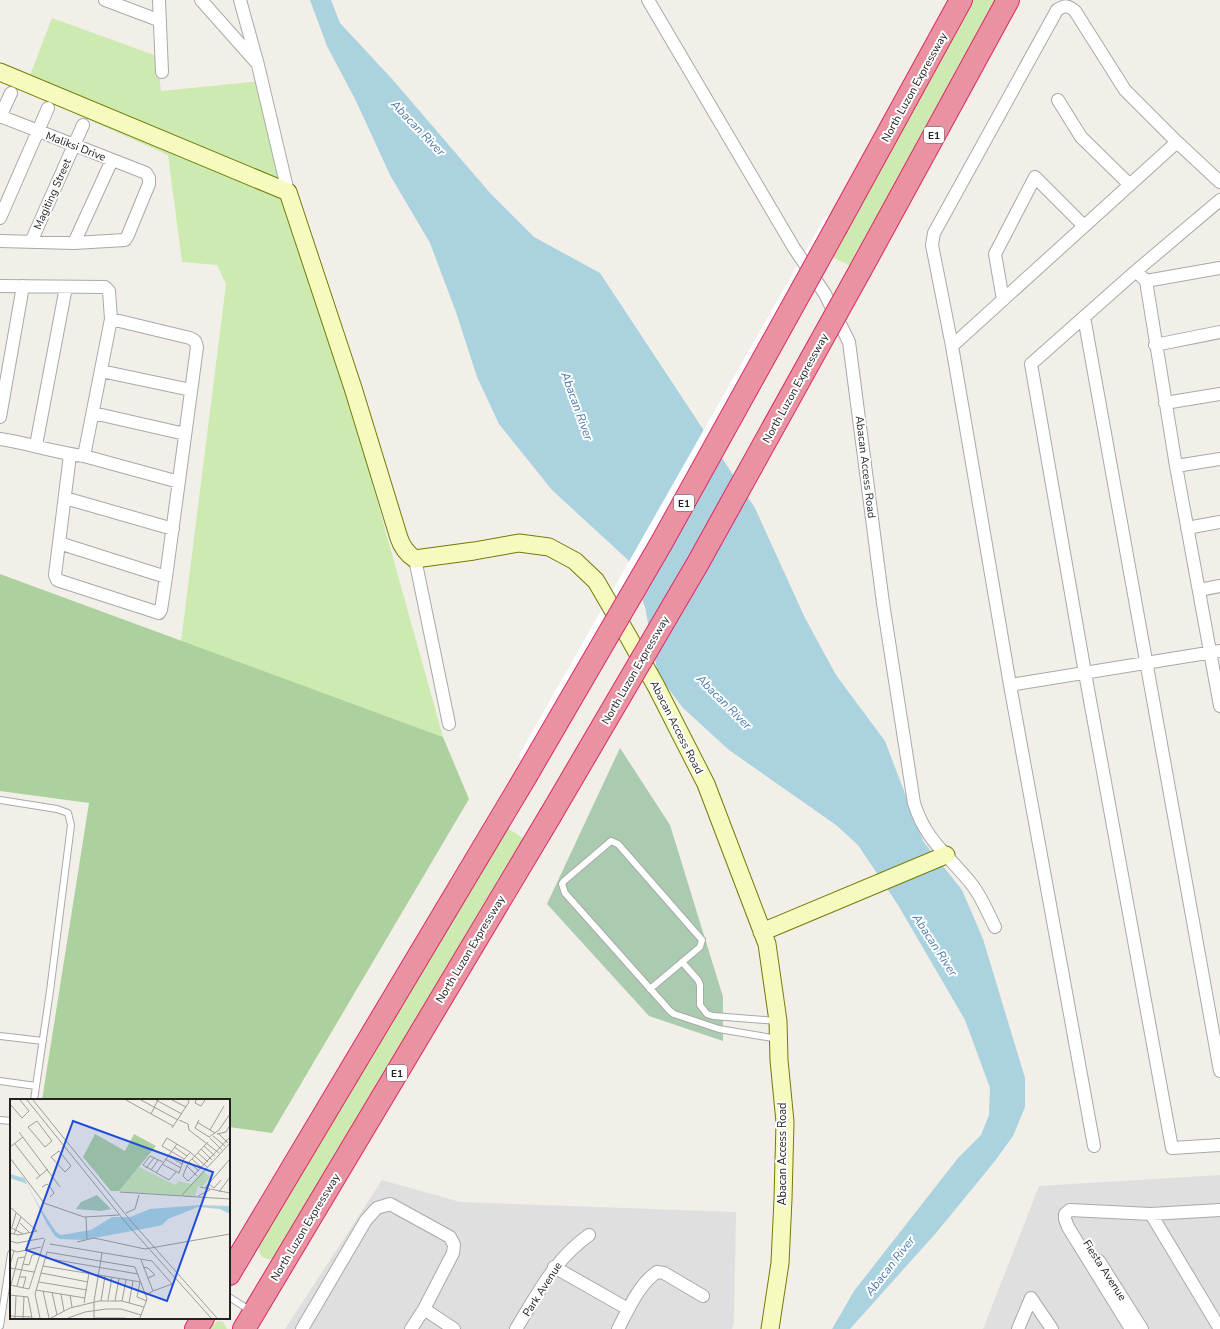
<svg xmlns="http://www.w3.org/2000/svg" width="1220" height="1329" viewBox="0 0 1220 1329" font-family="'Nunito Sans',sans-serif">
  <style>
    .residential { fill: #e0dfdf }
    .grass { fill: #cdebb0 }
    .forest { fill: #add19e }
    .cemetery { fill: #aacbaf }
    .water { fill: #aad3df }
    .pier { fill: #fff }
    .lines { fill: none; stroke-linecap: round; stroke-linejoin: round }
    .lane-casing { stroke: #a9a9a9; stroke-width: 8 }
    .street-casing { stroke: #a9a9a9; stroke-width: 14 }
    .secondary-casing { stroke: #707d05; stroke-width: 19 }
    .highway-casing { stroke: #dc2a67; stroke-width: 24 }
    .lane { stroke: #fff; stroke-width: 6 }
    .street { stroke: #fff; stroke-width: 12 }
    .secondary { stroke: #f7fabf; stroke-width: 17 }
    .highway { stroke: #e892a2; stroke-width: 22 }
    .highway-bridge-casing { stroke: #dc2a67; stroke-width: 24; stroke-linecap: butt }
    .highway-bridge { stroke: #e892a2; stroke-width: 22 }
    .labels { text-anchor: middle; stroke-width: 4; stroke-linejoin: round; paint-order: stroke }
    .shield { fill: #fff; stroke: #646464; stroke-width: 1 }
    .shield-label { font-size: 10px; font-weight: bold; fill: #222 }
    .street-label { font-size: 11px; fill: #222; stroke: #fff }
    .water-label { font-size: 12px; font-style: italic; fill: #4a7aab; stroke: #fff }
    .inset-road { fill: none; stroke: #9f9d99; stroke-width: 1 }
    .view { fill: #1d4ed8; fill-opacity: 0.15; stroke: #1d4ed8; stroke-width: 2 }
    .inset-edge { fill: none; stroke: #222; stroke-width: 2 }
  </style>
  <rect width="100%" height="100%" fill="#f2efe9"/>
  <path class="residential" d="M1220,1175v154h-237l56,-143z
    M382,1180l78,22 276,10 -2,111 -2,6h-447z"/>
  <path class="grass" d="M970,0h27l-144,267 -21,-10z
    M52,18l105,38 4,35 99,-10 183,656 -262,-96 45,-357 -9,-19 -35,-3 -14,-107 -144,-64z
    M506,827l20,13 -253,419c-11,1 -16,-5 -14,-16z
    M218,1321l5,1 4,7h-21z"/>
  <path class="forest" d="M0,574l443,163 26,62 -197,334 -43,-6v-27h-187l47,-297 -89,-12z"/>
  <path class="cemetery" d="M620,748l50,77 53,172v44l-74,-25 -102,-112z"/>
  <path class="water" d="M310,0h21l9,23 53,57 97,113 44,44 66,36 155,235 50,110 31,57 49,66 38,100 39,49 21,49 42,139v29l-12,29 -18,25 -59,72 -86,96h-18l22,-38 104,-133 23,-23 8,-20 1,-27 -25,-68 -67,-115 -40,-60 -22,-20 -107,-75 -46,-42 -25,-33 -13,-68 -17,-47 -76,-70 -53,-66 -22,-47 -21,-65 -26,-69 -40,-68 -34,-74 -29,-55z"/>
  <path class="pier" d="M826,215l14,26 -306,538 -15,-24z"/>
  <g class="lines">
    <g class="lane-casing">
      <path id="lane" d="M0,800l57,9 11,4 3,12 -21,166 -16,109
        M682,962l16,18 2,5v20l7,9 6,2 64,5
        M650,989l50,-42 2,-7 -84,-96 -7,-3 -47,40 -2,3 3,9 105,118 4,3 45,15 59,10
        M0,1036l43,5
        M0,1081l36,5
        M0,1120l11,1
        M229,1297l22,14
        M0,1326l11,-72"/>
    </g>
    <g class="street-casing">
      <path id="street" d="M105,0l53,20
        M159,0l3,72
        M201,0l55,62
        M240,0l18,65 30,127
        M648,0l146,248 31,46 24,48 34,261 31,200c12,39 35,52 59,83 9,12 15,27 22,41
        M1058,100l23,37 49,48
        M0,116l146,57 3,5v6l-21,51 -3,5 -51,3 -74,-2
        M0,117l11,-24
        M1220,200l-84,71 -105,93 54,309 87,475 48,-3
        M0,218l48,-110
        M31,242l52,-117
        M74,243l38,-83
        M1136,271l10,10 30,185 44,240
        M1146,281l74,-13
        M0,286l105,1 4,4 2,28 -27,137
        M1003,300l-8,-46 40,-77 49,49
        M1084,317l136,754
        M1155,345l65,-13
        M952,346l225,-204 43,40
        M101,371l90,19
        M1165,403l55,-9
        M93,413l92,21
        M0,417l23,-131
        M0,439c28,4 56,14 84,17l95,26
        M36,445l30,-158
        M70,455l-15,120 2,5 102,33 2,-3 5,-33 31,-230 -2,-6 -5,-3 -79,-19
        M1176,466l44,-7
        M65,498l108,31
        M1187,528l33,-6
        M59,543l107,34
        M415,559l34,165
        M1199,590l21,-4
        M1010,685l210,-34
        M1094,1146l-84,-461 -58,-339 -20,-101 2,-12 123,-223c8,-5 11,-5 18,1l50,79 52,52
        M1151,1214l69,115
        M1099,1261l43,68
        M554,1267l74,42
        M424,1309l30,20
        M302,1329l64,-109 11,-12 13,-4 60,33 4,8 -1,8 -29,56 -13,20
        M516,1329c22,-36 38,-69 73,-94
        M618,1329c10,-19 21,-45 39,-57l7,1 39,23
        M1018,1329l13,-31 21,31
        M1131,1329l-63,-102 -3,-8v-5l5,-4 81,4 69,-4"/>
    </g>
    <g class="secondary-casing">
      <path id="secondary" d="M0,72l288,120 65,196 46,150c3,9 7,15 16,21l59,-8 45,-8 30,4 26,14 21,20 32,55 28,50 50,98 61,160 11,77 1,39 6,62 -2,77 -3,64 -10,66
        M762,932l184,-77"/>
    </g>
    <g class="highway-casing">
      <path id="highway" d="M837,226l124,-226
        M861,269l147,-269
        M229,1274l297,-498
        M196,1329l7,-11
        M244,1329l306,-513"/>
    </g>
    <use href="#lane" class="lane"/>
    <use href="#street" class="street"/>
    <use href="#secondary" class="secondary"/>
    <use href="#highway" class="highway"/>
    <g class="highway-bridge-casing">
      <path id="highway-bridge" d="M526,776l136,-234 175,-316
        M550,816l148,-253 163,-294"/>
    </g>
    <use href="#highway-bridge" class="highway-bridge"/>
  </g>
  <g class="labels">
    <g class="shield">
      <rect x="924" y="127" width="20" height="16" rx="3"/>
      <rect x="674" y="495" width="20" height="16" rx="3"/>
      <rect x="387" y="1065" width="20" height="16" rx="3"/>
    </g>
    <g class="shield-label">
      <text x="934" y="139">E1</text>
      <text x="684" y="507">E1</text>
      <text x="397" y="1077">E1</text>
    </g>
    <g class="street-label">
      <text transform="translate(914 87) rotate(-61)" y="4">North Luzon Expressway</text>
      <text transform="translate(76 146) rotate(21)" y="4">Maliksi Drive</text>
      <text transform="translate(52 194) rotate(-66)" y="4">Magiting Street</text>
      <text transform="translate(795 388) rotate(-61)" y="4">North Luzon Expressway</text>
      <text transform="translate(866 467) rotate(83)" y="4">Abacan Access Road</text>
      <text transform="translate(635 670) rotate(-60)" y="4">North Luzon Expressway</text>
      <text transform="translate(677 727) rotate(63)" y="4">Abacan Access Road</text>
      <text transform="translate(470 949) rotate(-59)" y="4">North Luzon Expressway</text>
      <text transform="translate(782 1154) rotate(-90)" y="4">Abacan Access Road</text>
      <text transform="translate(305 1227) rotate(-59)" y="4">North Luzon Expressway</text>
      <text transform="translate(1105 1270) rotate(57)" y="4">Fiesta Avenue</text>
      <text transform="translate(542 1289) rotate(-57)" y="4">Park Avenue</text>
    </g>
    <g class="water-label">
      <text transform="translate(418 128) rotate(46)" y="4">Abacan River</text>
      <text transform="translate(577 406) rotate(70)" y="4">Abacan River</text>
      <text transform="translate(724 702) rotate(45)" y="4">Abacan River</text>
      <text transform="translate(935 945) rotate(57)" y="4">Abacan River</text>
      <text transform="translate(890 1266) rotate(-52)" y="4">Abacan River</text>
    </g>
  </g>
  <g transform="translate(10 1099)">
    <rect width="220" height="220" fill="#f2efe9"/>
    <path d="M129,68l36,18 4,-4 12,3 12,-13 7,6 -8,10 -4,-1 -3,11 -76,-6z" fill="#cdebb0"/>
    <path d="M85,35l30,17 9,-17 22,12 -37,45h-8l-28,-34z" fill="#add19e"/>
    <path d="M87,96l14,14 -10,2 -25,-2 5,-7z" fill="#aacbaf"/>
    <path d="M0,75l14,4 15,28 17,26 5,3 30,-5 21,-13h18l20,-8 50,-4 30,1v8l-10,-5 -22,-2 -30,12 -6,6 -14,3 -65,12 -23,-1 -5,-3 -8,-12 -20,-40 -17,-6z" fill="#aad3df"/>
    <path class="inset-road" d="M17,1l100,124 84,94M23,1l98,121 86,97M116,1l47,26M131,1l37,20M146,1l26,14M162,1l14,7M186,1l-1,3 6,3 4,-6M0,5l12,14 7,-7 -9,-11M141,15l7,-14M169,21l9,4 1,6 30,23M189,21l-4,8 14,9 10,-7 11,-16M27,22l15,20 -7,6 -17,-20zM187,23l18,11M162,29l17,-26 -1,-2M200,31l14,-24M9,33l41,55M208,34l10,10M207,35l9,-2 4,-7M203,37l12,10M200,39l12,12M198,43l-20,21 -5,13 5,5 42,-44M5,45l25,32M194,47l11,10M0,48l13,-10M164,48l13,9M191,50l11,11M49,52l12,15 -6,6 -14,-15zM188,54l10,9M157,56l15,9M0,59l34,45 40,14 35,-2M155,60l16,9M174,60l-22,-13 5,-8 23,14 17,15M182,60l10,9M153,63l-13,-6 -7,9 26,15 7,-8M179,63l10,9M152,65l17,9 5,-14 7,-7M177,67l10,10M136,69l8,-10M141,71l7,-10M146,74l21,-29M26,80l12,-10M199,85l5,4 7,-8M32,88l5,-3 4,4 3,5 -4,4M190,88l30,6M195,89l25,-29M110,93l110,7M209,93l11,-15M172,96l48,-52M188,97l12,-6M0,108l27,24M116,114l9,-4 4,-14M76,118l1,22M10,124l10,10M0,128l13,7M2,128l4,-14M0,134l8,2 19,-4M4,135l7,-17M0,142l7,2 27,-5M67,143l17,-4 51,11 85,-15M40,145l102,17 20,23 -19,7M0,150l7,3 24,-5M35,159l93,16M131,161l12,31 -7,4M13,165l6,1 3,-10 7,-1M0,166l4,-14M33,167l98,16M133,168l5,1 7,7 -7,3M0,169l24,4M31,174l47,9M9,178h7l-3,11M29,183l48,8M130,183l-3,15 10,4M0,186l19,4 16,-50M1,186l7,-27 7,-1M7,187l10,-36M26,191l49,8M33,192l6,27M42,193l5,23M51,195l3,17M0,196l18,2 4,21M60,196l2,12M98,201l4,-23M91,202l4,-25M105,202l4,-23M112,202l4,-21M74,204l5,-30M119,204l4,-22M0,217l22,1M5,219l1,-22M13,219l1,-22M30,219l-5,-24 12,-42 88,15 12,32 -7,19M41,219l19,-10 29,-7h23l22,6M58,219l17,-6 21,-3h15l20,6M84,219v-17l8,-48M85,219h30"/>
    <path class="view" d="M63,22l140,51 -46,129 -141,-51z"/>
    <rect width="220" height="220" class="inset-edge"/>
  </g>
</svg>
